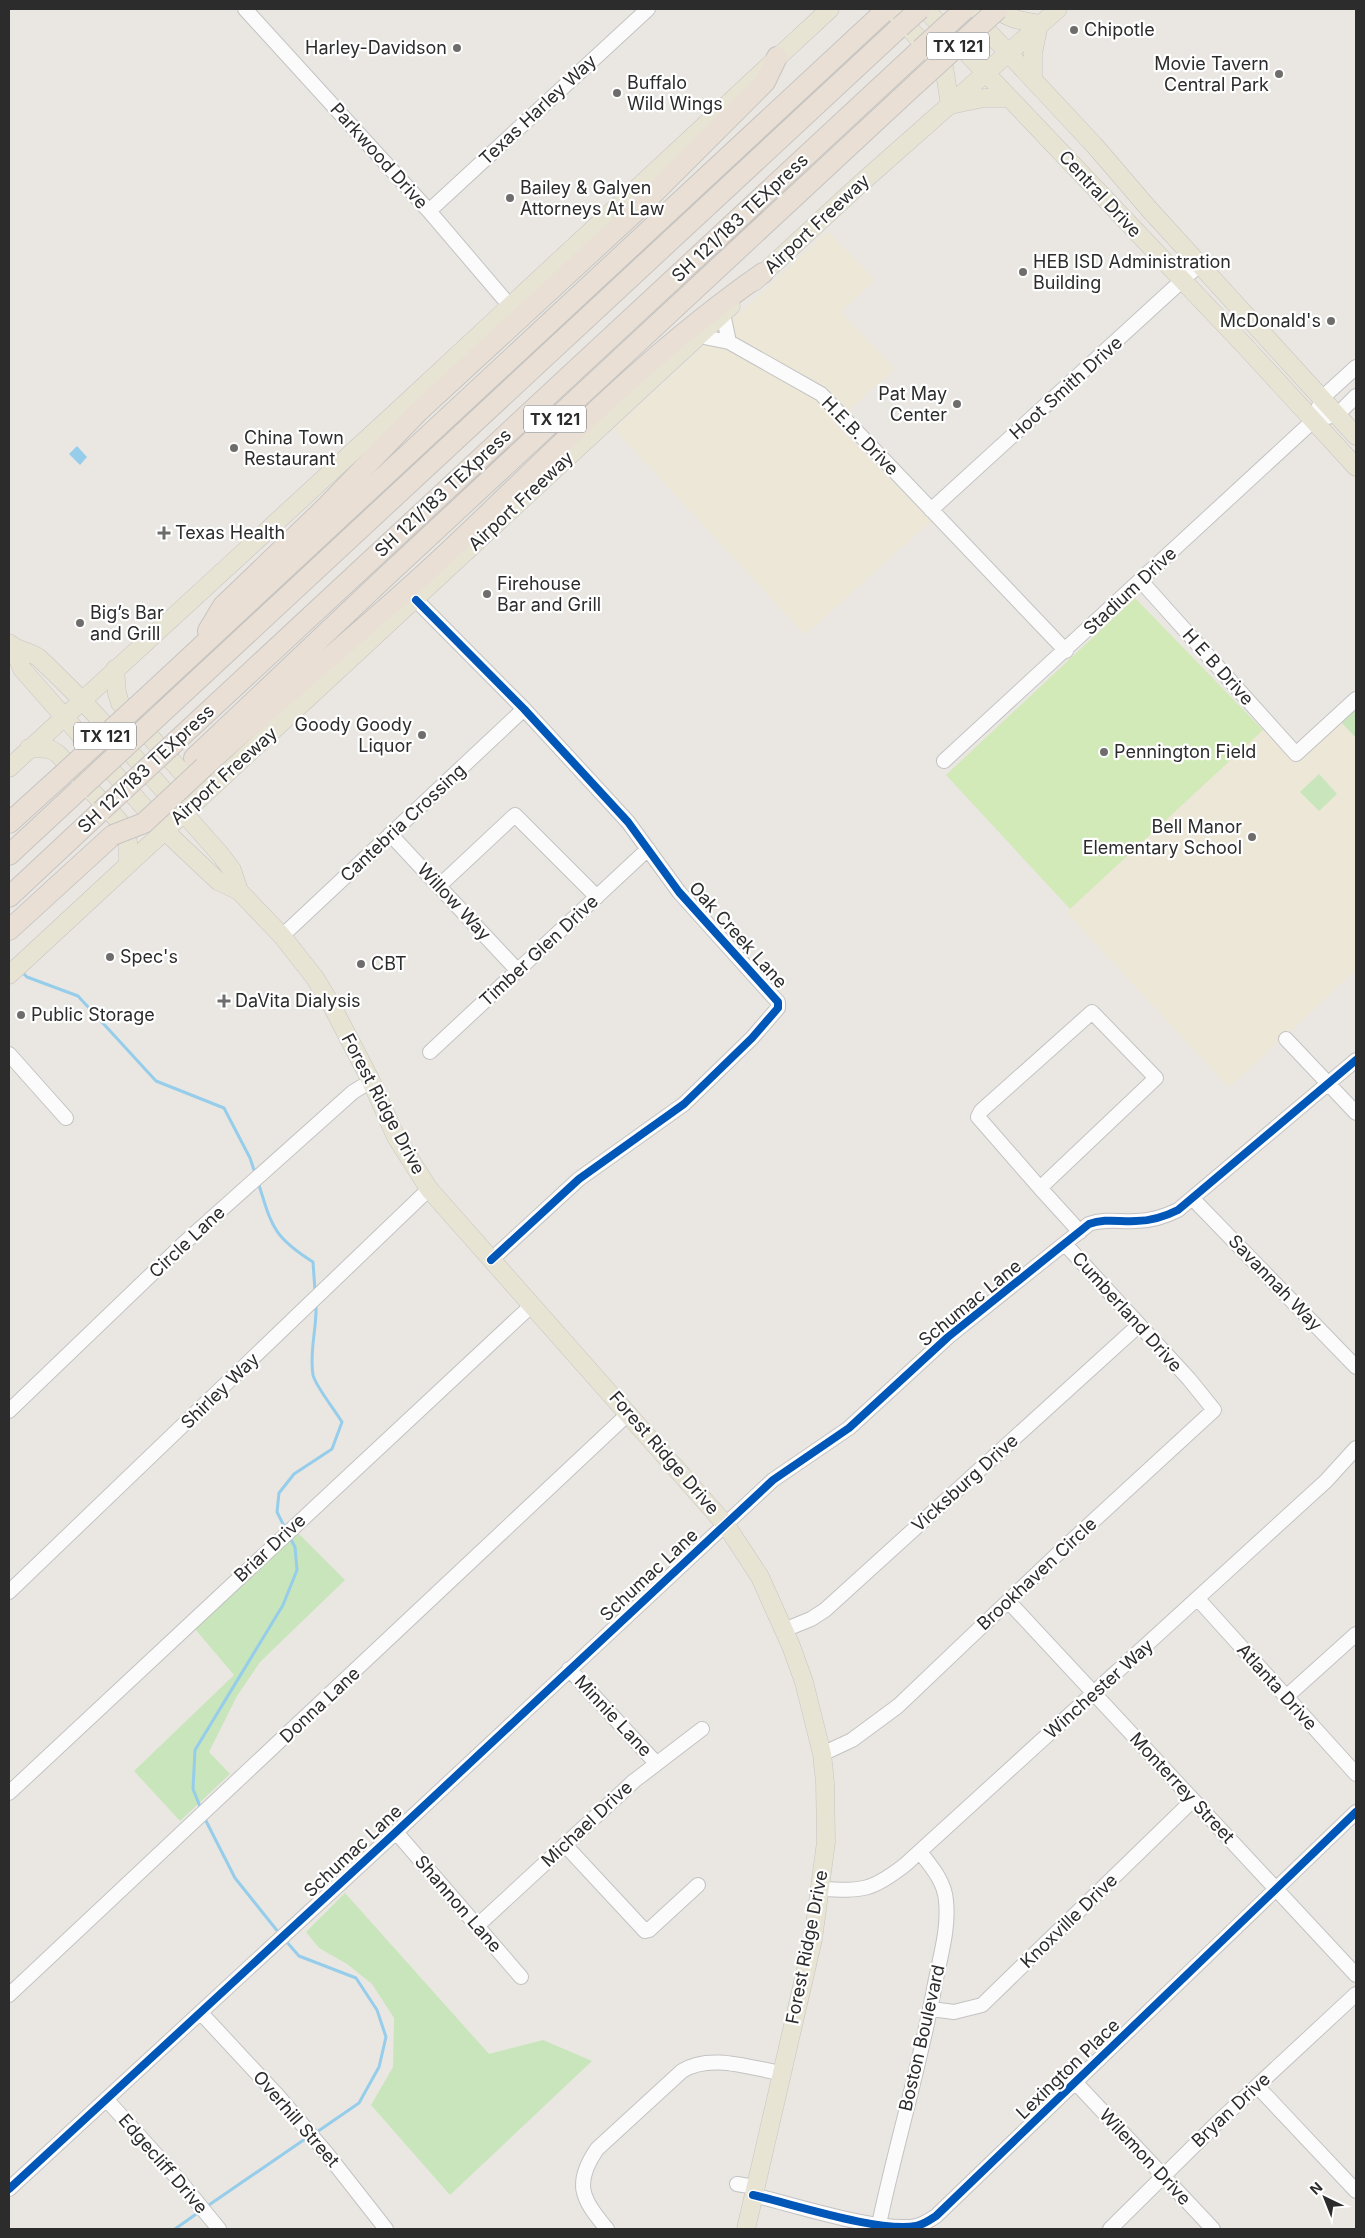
<svg xmlns="http://www.w3.org/2000/svg" width="1365" height="2238" viewBox="0 0 1365 2238" font-family="Inter,sans-serif">
  <style>
    .education { fill: #ede7d7 }
    .green { fill: #c8e5bb }
    .pitch { fill: #d2e9b8 }
    .water { fill: #95cdeb }
    .lines { fill: none; stroke-linecap: round; stroke-linejoin: round }
    .stream { stroke: #95cdeb; stroke-width: 3 }
    .minor-casing { stroke: #c3c3c3; stroke-width: 16 }
    .major-casing { stroke: #c6c4c2; stroke-width: 19 }
    .highway-casing { stroke: #c6c4c2; stroke-width: 22 }
    .minor { stroke: #fcfbfb; stroke-width: 14 }
    .major { stroke: #e7e4d4; stroke-width: 18 }
    .highway { stroke: #e9dfd4; stroke-width: 20 }
    .highway-bridge-casing { stroke: #c6c4c2; stroke-width: 22; stroke-linecap: butt }
    .highway-bridge { stroke: #e9dfd4; stroke-width: 20 }
    .cycleway-casing { stroke: #fff; stroke-width: 11 }
    .cycleway { stroke: #0057b8; stroke-width: 8 }
    .poi-dot { fill: #6e6d6c; stroke: #fff; stroke-width: 2 }
    .labels { text-anchor: middle; stroke-width: 4.5; stroke-linejoin: round; paint-order: stroke }
    .shield { fill: #fff; stroke: #6b6b6b; stroke-width: 1 }
    .shield-label { font-size: 16px; font-weight: bold; fill: #2c2c2c }
    .poi-label { font-size: 18px; fill: #2c2c2c; stroke: #fff; text-anchor: start }
    .street-label { font-size: 18px; fill: #2c2c2c; stroke: #fff }
  </style>
  <rect width="100%" height="100%" fill="#eae7e2"/>
  <path class="education" d="M828,231l47,49 -34,32 54,57 -60,54 96,98 -126,114 -191,-206z
    M1341,722l15,16v232l-127,118 -163,-176 197,-182 32,34z"/>
  <path class="green" d="M1356,708v30l-15,-16z
    M1319,774l18,20 -18,17 -19,-19z
    M298,1533l47,47 -85,82 -23,34 -28,56 21,22 -50,47 -46,-50 100,-96 -39,-46z
    M345,1893l144,161 54,-14 49,21 -142,134 -79,-90 22,-38 1,-49 -22,-34 -25,-20 -28,-16 -13,-16z"/>
  <path class="pitch" d="M1135,598l128,132 -193,179 -124,-134z"/>
  <path class="water" d="M77,446l10,11 -7,8 -11,-11z"/>
  <g class="lines">
    <path class="stream" d="M23,973l4,4 51,19 78,85 68,27 26,50 5,15
      M258,1182c14,44 14,54 55,80l2,29
      M286,1530l-9,-18 2,-19 15,-19 38,-25 10,-27c-7,-12 -26,-35 -29,-47 -4,-23 4,-47 3,-70
      M201,1809l-8,-20 2,-39 88,-145 14,-35 -2,-23 -6,-11
      M204,1817l31,61 44,55
      M285,1940l14,16 57,22 21,32 9,27 -7,30 -20,36 -45,31
      M206,2207l102,-70
      M175,2229l24,-17"/>
    <g class="minor-casing">
      <path id="minor" d="M245,9l184,202 81,95
        M429,211l219,-202
        M723,314l6,28
        M699,336l30,6 92,52 245,257
        M1314,420l23,-5 19,-19
        M931,510l268,-245
        M1141,581l155,173 60,-55
        M416,600l108,109 104,113 51,70 99,110v6l-26,30 -68,66 -105,75 -88,81
        M944,761l370,-341 8,-22 34,-31
        M390,834l128,137
        M439,886l76,-71 82,82
        M282,936l242,-227
        M1092,1012l64,66 -116,110 -62,-71 3,-6z
        M1286,1039l70,74
        M430,1052l218,-203
        M9,1054l57,64
        M1040,1188l40,44
        M1193,1199l163,168
        M9,1411l174,-167 170,-152 18,-11
        M9,1592l420,-403
        M1198,1599l158,175
        M1008,1601l348,374
        M784,1630l27,-11 14,-9 314,-285
        M569,1669l87,94
        M1286,1697l70,-63
        M822,1754l30,-14 46,-34 168,-160 148,-136 -25,-31 -124,-135
        M9,1793l523,-488
        M396,1832l125,145
        M565,1845l80,86 4,-1 49,-45
        M821,1889c42,2 51,2 85,-25l420,-383 30,-33
        M477,1926l157,-145 68,-52
        M9,1995l620,-582
        M931,2009l23,3 28,-7 211,-205
        M201,2013l78,84 49,58 58,74
        M1076,2083l137,146
        M1257,2086l99,105
        M106,2099l73,81 40,49
        M737,2184l18,3
        M9,2189l387,-357 377,-352 76,-52 99,-91 141,-113c16,-6 31,-2 47,-3 14,0 30,-5 42,-11l178,-150
        M753,2195c39,9 127,38 163,31 7,-1 14,-6 20,-10l420,-404
        M607,2229c-25,-30 -34,-45 -10,-80l85,-78c28,-18 68,-3 99,2
        M878,2229c17,-82 42,-162 57,-245 5,-27 14,-55 11,-83 -1,-19 -15,-35 -26,-49
        M1110,2229l107,-106 139,-129"/>
    </g>
    <g class="major-casing">
      <path id="major" d="M892,9l52,58 6,38
        M925,9l319,336 112,122
        M967,9l128,137 54,63 207,227
        M998,9c11,11 26,12 41,15l-6,29v27
        M950,105l34,-7h24
        M754,282l105,-97 199,-176
        M9,643c8,8 21,8 30,15 64,60 122,130 181,196l12,16 7,21
        M13,647l9,22 142,161 54,51 21,10 43,45 33,42 18,30 38,73 25,56 33,52 297,336 34,52 31,69 13,36 18,72 3,28 1,60 -13,97 -67,290
        M115,669l2,24 3,10 67,75 16,5
        M29,748l21,1 8,5 61,67 9,21v22
        M9,768l387,-356 434,-403
        M9,975l722,-669"/>
    </g>
    <g class="highway-casing">
      <path id="highway" d="M208,631l15,-25 104,-100 91,-94 217,-200 130,-130 12,-25
        M149,695l738,-686
        M151,723l749,-696
        M172,745l749,-696
        M194,758l187,-177 537,-499
        M204,767c81,-74 167,-142 246,-217 101,-95 199,-198 313,-277
        M9,823l52,-47
        M9,855l71,-66
        M9,897l92,-86
        M9,930l104,-95"/>
    </g>
    <use href="#minor" class="minor"/>
    <use href="#major" class="major"/>
    <use href="#highway" class="highway"/>
    <g class="highway-bridge-casing">
      <path id="highway-bridge" d="M900,27l20,-18
        M921,49l44,-40
        M918,82l80,-73
        M61,776l88,-81
        M80,789l71,-66
        M101,811l71,-66
        M113,835l31,-12 60,-56"/>
    </g>
    <use href="#highway-bridge" class="highway-bridge"/>
    <g class="cycleway-casing">
      <path id="cycleway" d="M416,600l108,109 104,113 51,70 99,110v6l-26,30 -68,66 -105,75 -88,81
        M9,2189l387,-357 377,-352 76,-52 99,-91 141,-113c16,-6 31,-2 47,-3 14,0 30,-5 42,-11l178,-150
        M753,2195c39,9 127,38 163,31 7,-1 14,-6 20,-10l420,-404"/>
    </g>
    <use href="#cycleway" class="cycleway"/>
  </g>
  <g class="poi-dot">
    <circle cx="1074" cy="30" r="5"/>
    <circle cx="457" cy="48" r="5"/>
    <circle cx="1279" cy="74" r="5"/>
    <circle cx="617" cy="93" r="5"/>
    <circle cx="510" cy="198" r="5"/>
    <circle cx="1023" cy="272" r="5"/>
    <circle cx="1331" cy="321" r="5"/>
    <circle cx="957" cy="404" r="5"/>
    <circle cx="234" cy="448" r="5"/>
    <path d="M161.5 525.5h5v5h5v5h-5v5h-5v-5h-5v-5h5z"/>
    <circle cx="487" cy="594" r="5"/>
    <circle cx="80" cy="623" r="5"/>
    <circle cx="422" cy="735" r="5"/>
    <circle cx="1104" cy="752" r="5"/>
    <circle cx="1252" cy="837" r="5"/>
    <circle cx="110" cy="957" r="5"/>
    <circle cx="361" cy="964" r="5"/>
    <path d="M221.5 993.5h5v5h5v5h-5v5h-5v-5h-5v-5h5z"/>
    <circle cx="21" cy="1015" r="5"/>
  </g>
  <g class="labels">
    <g class="shield">
      <rect x="927" y="32.5" width="62" height="27" rx="4"/>
      <rect x="524" y="405.5" width="62" height="27" rx="4"/>
      <rect x="74" y="722.5" width="62" height="27" rx="4"/>
    </g>
    <g class="shield-label">
      <text x="958" y="52">TX 121</text>
      <text x="555" y="425">TX 121</text>
      <text x="105" y="742">TX 121</text>
    </g>
    <g class="poi-label">
      <text x="1084" y="36">Chipotle</text>
      <text x="447" y="54" text-anchor="end">Harley-Davidson</text>
      <text x="1269" y="70" text-anchor="end">Movie Tavern<tspan x="1269" dy="21">Central Park</tspan></text>
      <text x="627" y="89">Buffalo<tspan x="627" dy="21">Wild Wings</tspan></text>
      <text x="520" y="194">Bailey &amp; Galyen<tspan x="520" dy="21">Attorneys At Law</tspan></text>
      <text x="1033" y="268">HEB ISD Administration<tspan x="1033" dy="21">Building</tspan></text>
      <text x="1321" y="327" text-anchor="end">McDonald's</text>
      <text x="947" y="400" text-anchor="end">Pat May<tspan x="947" dy="21">Center</tspan></text>
      <text x="244" y="444">China Town<tspan x="244" dy="21">Restaurant</tspan></text>
      <text x="175" y="539">Texas Health</text>
      <text x="497" y="590">Firehouse<tspan x="497" dy="21">Bar and Grill</tspan></text>
      <text x="90" y="619">Big’s Bar<tspan x="90" dy="21">and Grill</tspan></text>
      <text x="412" y="731" text-anchor="end">Goody Goody<tspan x="412" dy="21">Liquor</tspan></text>
      <text x="1114" y="758">Pennington Field</text>
      <text x="1242" y="833" text-anchor="end">Bell Manor<tspan x="1242" dy="21">Elementary School</tspan></text>
      <text x="120" y="963">Spec's</text>
      <text x="371" y="970">CBT</text>
      <text x="235" y="1007">DaVita Dialysis</text>
      <text x="31" y="1021">Public Storage</text>
    </g>
    <g class="street-label">
      <text transform="translate(538 110) rotate(-43)" y="6">Texas Harley Way</text>
      <text transform="translate(379 156) rotate(48)" y="6">Parkwood Drive</text>
      <text transform="translate(1100 194) rotate(47)" y="6">Central Drive</text>
      <text transform="translate(740 218) rotate(-43)" y="6">SH 121/183 TEXpress</text>
      <text transform="translate(817 224) rotate(-43)" y="6">Airport Freeway</text>
      <text transform="translate(1066 388) rotate(-42)" y="6">Hoot Smith Drive</text>
      <text transform="translate(860 436) rotate(46)" y="6">H.E.B. Drive</text>
      <text transform="translate(443 493) rotate(-43)" y="6">SH 121/183 TEXpress</text>
      <text transform="translate(521 501) rotate(-43)" y="6">Airport Freeway</text>
      <text transform="translate(1130 591) rotate(-43)" y="6">Stadium Drive</text>
      <text transform="translate(1218 667) rotate(48)" y="6">H E B Drive</text>
      <text transform="translate(146 769) rotate(-43)" y="6">SH 121/183 TEXpress</text>
      <text transform="translate(224 776) rotate(-42)" y="6">Airport Freeway</text>
      <text transform="translate(403 823) rotate(-43)" y="6">Cantebria Crossing</text>
      <text transform="translate(454 902) rotate(47)" y="6">Willow Way</text>
      <text transform="translate(738 935) rotate(48)" y="6">Oak Creek Lane</text>
      <text transform="translate(539 951) rotate(-43)" y="6">Timber Glen Drive</text>
      <text transform="translate(383 1104) rotate(62)" y="6">Forest Ridge Drive</text>
      <text transform="translate(187 1242) rotate(-43)" y="6">Circle Lane</text>
      <text transform="translate(1275 1283) rotate(46)" y="6">Savannah Way</text>
      <text transform="translate(970 1303) rotate(-39)" y="6">Schumac Lane</text>
      <text transform="translate(1127 1312) rotate(48)" y="6">Cumberland Drive</text>
      <text transform="translate(220 1391) rotate(-44)" y="6">Shirley Way</text>
      <text transform="translate(664 1453) rotate(49)" y="6">Forest Ridge Drive</text>
      <text transform="translate(965 1483) rotate(-42)" y="6">Vicksburg Drive</text>
      <text transform="translate(270 1548) rotate(-43)" y="6">Briar Drive</text>
      <text transform="translate(1037 1574) rotate(-43)" y="6">Brookhaven Circle</text>
      <text transform="translate(649 1575) rotate(-43)" y="6">Schumac Lane</text>
      <text transform="translate(1277 1687) rotate(48)" y="6">Atlanta Drive</text>
      <text transform="translate(1099 1689) rotate(-42)" y="6">Winchester Way</text>
      <text transform="translate(320 1705) rotate(-43)" y="6">Donna Lane</text>
      <text transform="translate(613 1716) rotate(47)" y="6">Minnie Lane</text>
      <text transform="translate(1182 1788) rotate(47)" y="6">Monterrey Street</text>
      <text transform="translate(587 1824) rotate(-43)" y="6">Michael Drive</text>
      <text transform="translate(353 1851) rotate(-43)" y="6">Schumac Lane</text>
      <text transform="translate(458 1904) rotate(49)" y="6">Shannon Lane</text>
      <text transform="translate(1069 1921) rotate(-44)" y="6">Knoxville Drive</text>
      <text transform="translate(807 1947) rotate(-79)" y="6">Forest Ridge Drive</text>
      <text transform="translate(922 2038) rotate(-77)" y="6">Boston Boulevard</text>
      <text transform="translate(1068 2069) rotate(-44)" y="6">Lexington Place</text>
      <text transform="translate(1231 2110) rotate(-43)" y="6">Bryan Drive</text>
      <text transform="translate(296 2119) rotate(49)" y="6">Overhill Street</text>
      <text transform="translate(1145 2157) rotate(47)" y="6">Wilemon Drive</text>
      <text transform="translate(163 2164) rotate(49)" y="6">Edgecliff Drive</text>
    </g>
  </g>
  <rect width="1365" height="2238" fill="none" stroke="#2c2c2c" stroke-width="20"/>
  <g transform="translate(1325 2198) rotate(317)" stroke="#ffffff" stroke-width="4" paint-order="stroke">
  <path d="M0-4L9 19L0 12L-9 19Z" fill="#2c2c2c"/>
  <text y="-8" font-size="14" font-weight="bold" text-anchor="middle" fill="#2c2c2c">N</text>
  </g>
</svg>
